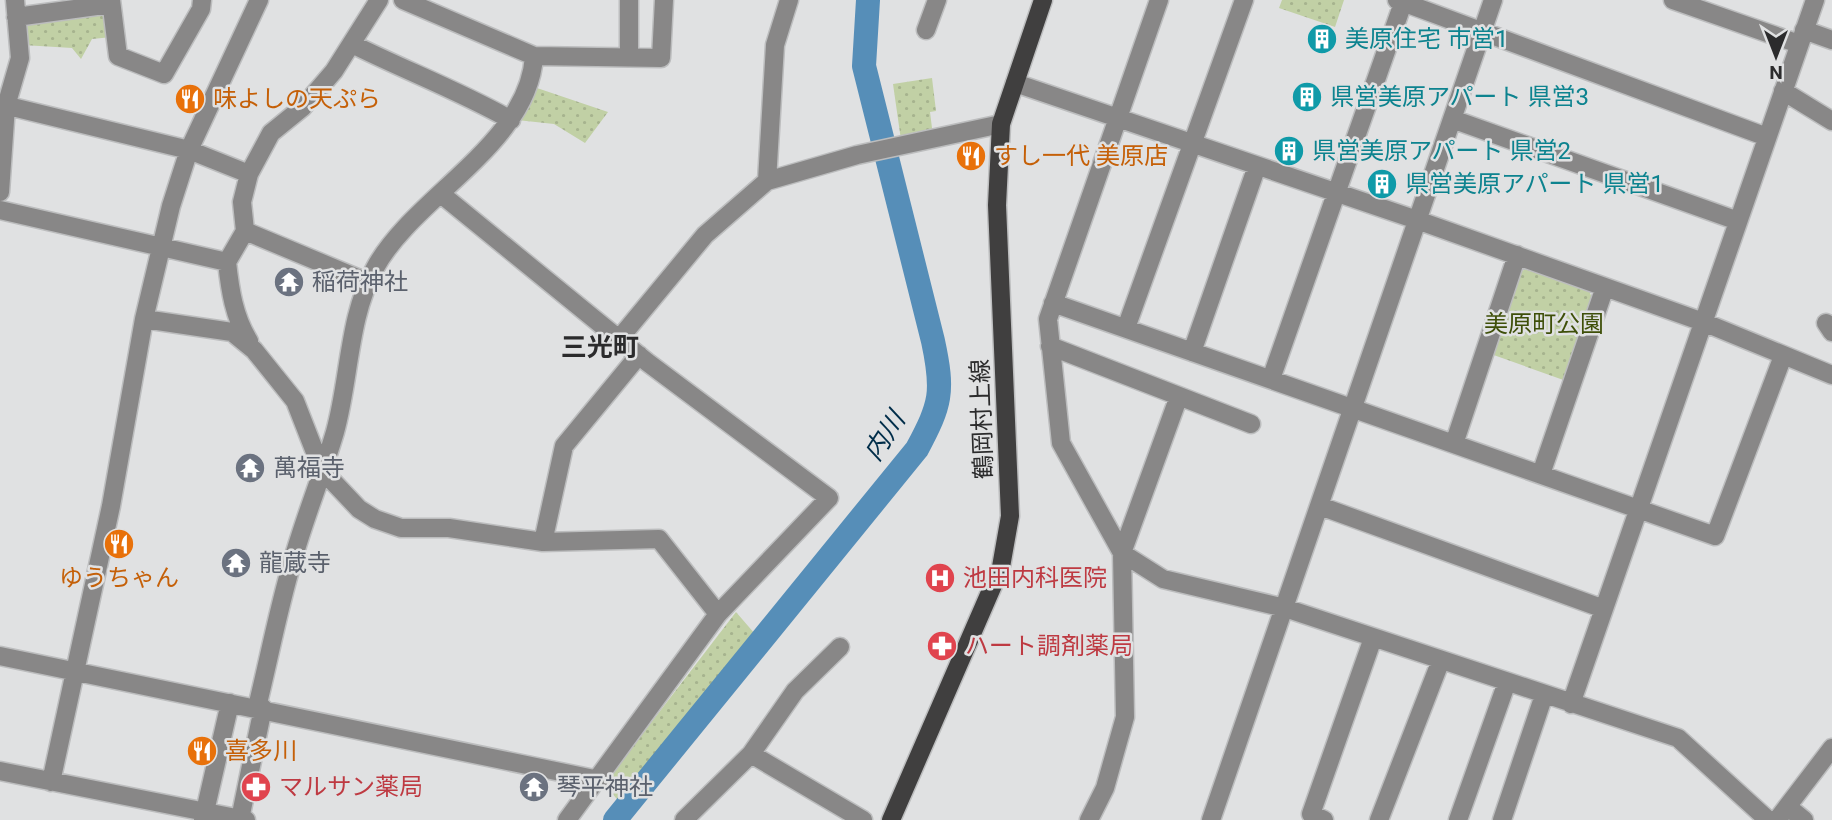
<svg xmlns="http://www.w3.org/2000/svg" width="1832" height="820" viewBox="0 0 1832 820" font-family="Roboto,'Noto Sans JP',sans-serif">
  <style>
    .grass { fill: url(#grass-dots) }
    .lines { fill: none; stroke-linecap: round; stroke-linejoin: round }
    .river { stroke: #568eb8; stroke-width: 24 }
    .minor-casing { stroke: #bcbdbe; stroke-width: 21 }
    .major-casing { stroke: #bcbdbe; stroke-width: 21 }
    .minor { stroke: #888787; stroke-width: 18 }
    .major { stroke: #403f3f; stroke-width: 18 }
    .labels { text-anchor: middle; stroke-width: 5; stroke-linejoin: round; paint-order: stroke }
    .culture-label { font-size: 24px; fill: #0d838f; stroke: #e0e1e2; text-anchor: start }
    .food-label { font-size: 24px; fill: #c56008; stroke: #e0e1e2; text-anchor: start }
    .worship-label { font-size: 24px; fill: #5b616d; stroke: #e0e1e2; text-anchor: start }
    .park-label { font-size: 24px; fill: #3e4f09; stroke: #e0e1e2 }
    .street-label { font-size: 24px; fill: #2b2b2c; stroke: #e0e1e2 }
    .health-label { font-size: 24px; fill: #be3a42; stroke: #e0e1e2; text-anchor: start }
    .neighbourhood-label { font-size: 26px; font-weight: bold; fill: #2b2b2c; stroke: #e0e1e2 }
    .water-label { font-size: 26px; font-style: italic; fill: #002d49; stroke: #e0e1e2 }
  </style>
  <defs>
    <pattern id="grass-dots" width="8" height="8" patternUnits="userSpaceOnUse" patternTransform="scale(1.75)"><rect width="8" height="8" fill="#c1d0a5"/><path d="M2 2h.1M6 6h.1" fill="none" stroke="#a6b38e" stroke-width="1.8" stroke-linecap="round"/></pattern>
  </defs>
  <rect width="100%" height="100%" fill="#e0e1e2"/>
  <path class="grass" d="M1282,0h62l-9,27 -56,-19z
    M110,7l2,30 -20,2 -11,20 -9,-11 -49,-3 -4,-25z
    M932,78l4,33 -6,1 3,24 -32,4 -8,-56z
    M537,88l71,24 -23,31 -31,-19 -37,-4z
    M1526,269l63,21 6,17 -26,75 -81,-29 25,-78z
    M736,612l19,22 -133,171 -18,-21z"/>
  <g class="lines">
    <path class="river" d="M615,820l302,-371c24,-45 27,-57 16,-108l-69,-275 4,-66"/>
    <g class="minor-casing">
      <path id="minor" d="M111,0l7,56 46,18 37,-65 1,-9
        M403,0l131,56 127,2 3,-58
        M629,0v57
        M1159,0l-111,319 13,124 61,110 41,26 122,29 393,130 90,82
        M1397,0l370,137
        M1673,0l126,44
        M16,17l95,-13
        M926,30l11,-30
        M1804,30l28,10
        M352,44c52,26 108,47 159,76
        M1015,83l402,137 286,102 129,53
        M1783,91l49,30
        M0,104l189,46 60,24
        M1452,119l286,102
        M767,181l8,-136 14,-45
        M0,192l6,-86 14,-48 -5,-58
        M441,194l206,168 182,136 -111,116 -151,206
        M0,210l227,52 18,-31 -3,-29 7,-28 22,-41 32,-26 31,-36 45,-71
        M245,231l122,51
        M227,262c3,28 7,55 22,79
        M1053,303l662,233 68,-180
        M144,319l88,13 22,18 41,51 27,69 37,39 16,10 26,9h48l94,14 116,-3 59,75
        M1826,323l6,9
        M1126,328l118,-328
        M619,339l86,-104 62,-54 90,-26 144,-31
        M1050,346l201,78
        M1192,352l65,-186
        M1271,379l133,-379
        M1454,444l63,-189
        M1541,474l64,-187
        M1320,506l284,103
        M543,542l21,-96 75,-91
        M0,656l599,124
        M1571,704l244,-704
        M257,707c12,-48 21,-97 35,-144 12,-44 30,-87 43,-131 15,-54 13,-114 40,-164 38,-71 154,-124 159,-212
        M751,754l112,66
        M0,771l246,49
        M51,782l60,-276 33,-187 27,-113 18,-56 70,-150
        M1788,807l16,13
        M240,819l23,-111
        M203,820l27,-117
        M684,820l67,-66 44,-63 45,-44
        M1089,820l16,-32 20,-71 -3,-164 57,-157
        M1211,820l282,-820
        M1324,820l-13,-6 62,-176
        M1379,820l62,-160
        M1458,820l49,-138
        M1502,820l42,-125
        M1777,820l55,-72"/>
    </g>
    <g class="major-casing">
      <path id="major" d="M891,820l110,-253 9,-51 -13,-311 4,-81 42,-124"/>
    </g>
    <use href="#minor" class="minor"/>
    <use href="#major" class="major"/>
  </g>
  <defs>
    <g id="building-disc" transform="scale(1.575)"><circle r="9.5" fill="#0f9aa8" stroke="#e0e1e2"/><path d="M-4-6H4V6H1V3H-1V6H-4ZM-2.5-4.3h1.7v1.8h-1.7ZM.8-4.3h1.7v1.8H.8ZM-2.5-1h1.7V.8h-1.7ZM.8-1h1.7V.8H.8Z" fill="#fff"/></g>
    <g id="restaurant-disc" transform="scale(1.575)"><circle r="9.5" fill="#e8710a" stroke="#e0e1e2"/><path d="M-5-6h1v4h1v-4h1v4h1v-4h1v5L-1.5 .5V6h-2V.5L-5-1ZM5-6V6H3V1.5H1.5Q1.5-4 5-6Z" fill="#fff"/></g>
    <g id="temple-disc" transform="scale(1.575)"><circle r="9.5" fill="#6b7280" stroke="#e0e1e2"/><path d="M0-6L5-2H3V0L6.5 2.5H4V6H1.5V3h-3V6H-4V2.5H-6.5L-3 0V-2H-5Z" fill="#fff"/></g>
    <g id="hospital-disc" transform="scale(1.575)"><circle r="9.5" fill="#e0444e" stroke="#e0e1e2"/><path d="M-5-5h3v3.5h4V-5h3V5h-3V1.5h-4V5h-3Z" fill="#fff"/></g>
    <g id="pharmacy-disc" transform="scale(1.575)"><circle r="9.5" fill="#e0444e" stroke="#e0e1e2"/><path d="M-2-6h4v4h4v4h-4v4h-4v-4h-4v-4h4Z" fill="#fff"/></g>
  </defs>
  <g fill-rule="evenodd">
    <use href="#building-disc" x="1322" y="39"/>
    <use href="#building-disc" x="1307" y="97"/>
    <use href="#restaurant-disc" x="190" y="99"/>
    <use href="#building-disc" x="1289" y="151"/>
    <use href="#restaurant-disc" x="971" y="156"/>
    <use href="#building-disc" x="1382" y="184"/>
    <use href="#temple-disc" x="289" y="282"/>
    <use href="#temple-disc" x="250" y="468"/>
    <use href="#restaurant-disc" x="119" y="544"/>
    <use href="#temple-disc" x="236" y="563"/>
    <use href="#hospital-disc" x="940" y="578"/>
    <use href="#pharmacy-disc" x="942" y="646"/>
    <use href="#restaurant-disc" x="202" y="751"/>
    <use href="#pharmacy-disc" x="256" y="787"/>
    <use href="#temple-disc" x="534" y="787"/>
  </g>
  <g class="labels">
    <g class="culture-label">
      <text x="1345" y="47">美原住宅 市営1</text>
      <text x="1330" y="105">県営美原アパート 県営3</text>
      <text x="1312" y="159">県営美原アパート 県営2</text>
      <text x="1405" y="192">県営美原アパート 県営1</text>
    </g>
    <g class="food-label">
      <text x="213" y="107">味よしの天ぷら</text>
      <text x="994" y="164">すし一代 美原店</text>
      <text x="119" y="586" text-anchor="middle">ゆうちゃん</text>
      <text x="225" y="759">喜多川</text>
    </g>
    <g class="worship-label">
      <text x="312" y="290">稲荷神社</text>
      <text x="273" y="476">萬福寺</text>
      <text x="259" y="571">龍蔵寺</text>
      <text x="557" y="795">琴平神社</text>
    </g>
    <g class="park-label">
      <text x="1544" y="332">美原町公園</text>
    </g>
    <g class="street-label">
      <text transform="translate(982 419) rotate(-92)" y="8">鶴岡村上線</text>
    </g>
    <g class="health-label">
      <text x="963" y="586">池田内科医院</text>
      <text x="965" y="654">ハート調剤薬局</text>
      <text x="279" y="795">マルサン薬局</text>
    </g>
    <g class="neighbourhood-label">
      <text x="600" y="356">三光町</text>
    </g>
    <g class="water-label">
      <text transform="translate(884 436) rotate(-57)" y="9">内川</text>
    </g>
  </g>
  <g transform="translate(1776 56) rotate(180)" stroke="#e0e1e2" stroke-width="5" paint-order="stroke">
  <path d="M0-5L12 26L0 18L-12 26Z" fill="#2b2b2c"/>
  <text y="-10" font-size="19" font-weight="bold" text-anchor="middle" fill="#2b2b2c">N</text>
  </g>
</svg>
